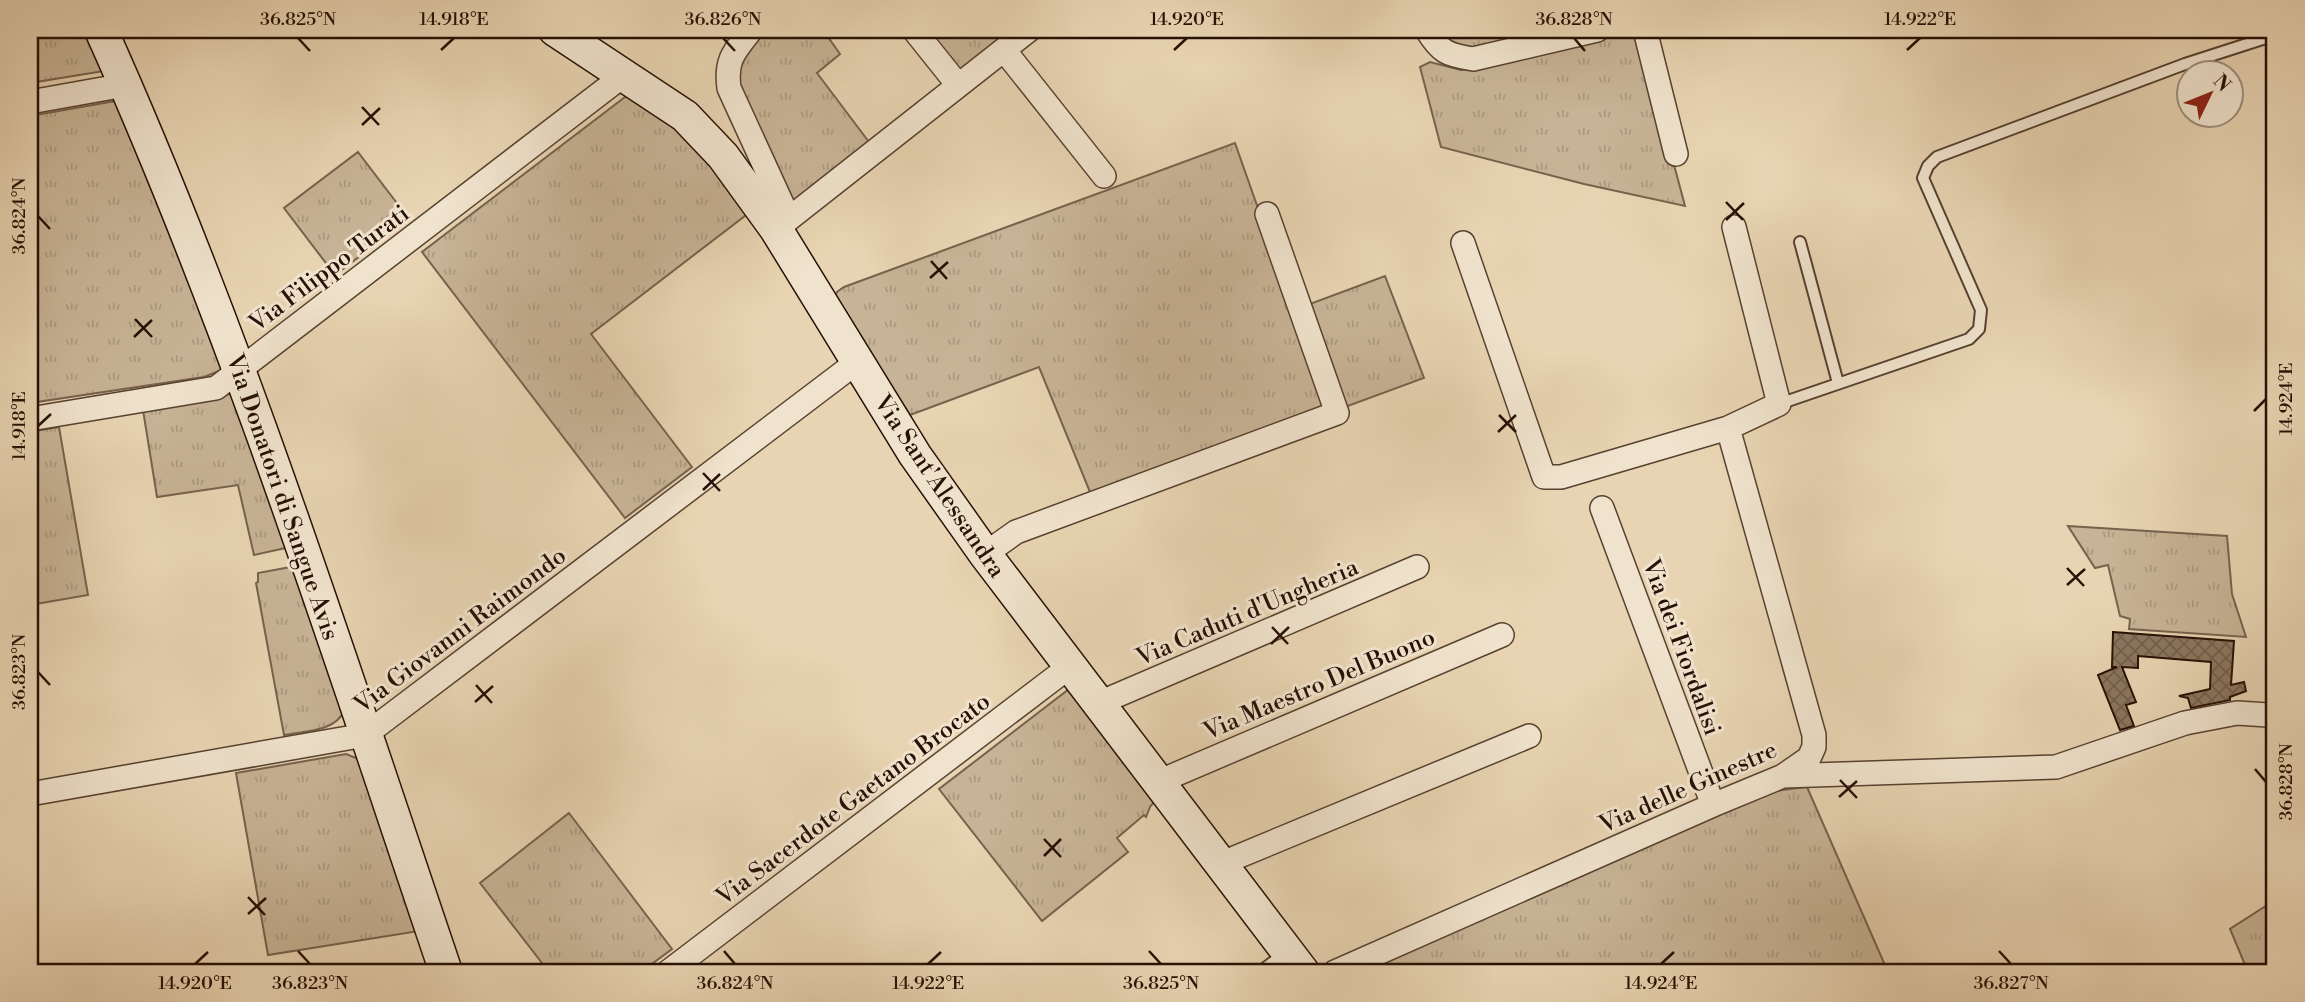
<svg xmlns="http://www.w3.org/2000/svg" width="2305" height="1002" viewBox="0 0 2305 1002" font-family="'Libre Bodoni',serif">
  <style>
    .grass { fill: url(#grass-tufts); stroke: #77624d; stroke-width: 2 }
    .building { fill: url(#building-cross-hatch); stroke: #271005; stroke-width: 2 }
    .lines { fill: none; stroke-linecap: round; stroke-linejoin: round }
    .lane-casing { stroke: #574130; stroke-width: 14 }
    .street-casing { stroke: #574130; stroke-width: 26 }
    .secondary-casing { stroke: #271005; stroke-width: 35 }
    .lane { stroke: #f0e3cd; stroke-width: 10 }
    .street { stroke: #f0e3cd; stroke-width: 23 }
    .secondary { stroke: #f0e3cd; stroke-width: 32 }
    .ticks { fill: none; stroke: #271005; stroke-width: 2.5 }
    .labels { text-anchor: middle; stroke-width: 6; stroke-linejoin: round; paint-order: stroke }
    .street-label { font-size: 24px; fill: #271005; stroke: #f0e3cd }
    .neatline { fill: none; stroke: #271005; stroke-width: 2.5 }
    .ticks-label { font-size: 18px; text-anchor: middle; fill: #271005 }
  </style>
  <defs>
    <pattern id="grass-tufts" width="24" height="20" patternUnits="userSpaceOnUse" patternTransform="scale(1.75)"><rect width="24" height="20" fill="#c7b395"/><path d="M3 7l-1-3M5 7V3M7 7l1-3M15 17l-1-3M17 17v-4M19 17l1-3" fill="none" stroke="#ab997f"/></pattern>
    <pattern id="building-cross-hatch" width="8" height="8" patternUnits="userSpaceOnUse" patternTransform="scale(1.75)"><rect width="8" height="8" fill="#8b765f"/><path d="M0 0l8 8M0 8l8-8" fill="none" stroke="#725f4c"/></pattern>
  </defs>
  <rect width="100%" height="100%" fill="#e8d4b2"/>
  <filter id="stains"><feTurbulence type="fractalNoise" baseFrequency=".00286" numOctaves="4"/><feColorMatrix values="0 0 0 0 .2 0 0 0 0 .09 0 0 0 0 .02 0 0 0 .5 -.17"/></filter>
  <radialGradient id="worn" r=".72"><stop offset=".6" stop-color="#630" stop-opacity="0"/><stop offset="1" stop-color="#630" stop-opacity=".3"/></radialGradient>
  <path class="grass" d="M30,30h56l18,41 -74,12z
    M761,30h62l17,24 -23,19 52,69 -80,64 -53,-122v-15z
    M924,30h87l-54,42z
    M1441,30h126l-98,22 -23,-8z
    M1633,30h5l47,176 -101,-22 -143,-37 -21,-80 10,-5 31,8z
    M629,94l45,29 76,89 -159,122 101,133 -67,51 -203,-266z
    M121,100l103,269 -20,8 -174,26v-287z
    M1235,143l93,264 -236,90 -53,-130 -129,48 -76,-117 3,-6 7,-5z
    M358,152l51,67 -74,56 -51,-67z
    M1385,276l39,102 -79,29 -38,-102z
    M230,394l6,2 54,151 -36,8 -16,-70 -81,12 -14,-87z
    M59,427l29,168 -58,10v-173z
    M2068,526l159,10 5,58 14,43 -117,-8 1,-10 -10,-3 -12,-51 -13,3z
    M296,566l48,145c-9,21 -40,20 -60,24l-28,-152 2,-1v-9z
    M1073,686l85,111 -8,10 -4,10 -2,-2 -27,23 11,14 -86,69 -103,-132z
    M346,754l15,6 58,171 -151,24 -32,-182z
    M1807,787l81,185h-526l411,-181z
    M569,813l103,136 -31,23h-92l-69,-89z
    M2275,900v72h-27l-18,-43z"/>
  <path class="building" d="M2113,632l121,9 -3,44 13,-3 2,9 -16,6v3l-39,8 -3,-10 -9,-2 31,-7 1,-27 -73,-6v12l-16,-1 14,35 -10,3 8,21 -14,4 -22,-55 19,-8h-5z"/>
  <g class="lines">
    <g class="lane-casing">
      <path id="lane" d="M1800,242l38,141
        M1779,404l190,-65 10,-10 2,-19 -58,-132 5,-12 9,-9 248,-93 90,-29
        M1260,972l25,-19"/>
    </g>
    <g class="street-casing">
      <path id="street" d="M751,30c-16,21 -26,29 -22,58l60,131
        M914,30l44,55
        M1427,30c13,22 20,25 46,29l124,-29
        M1645,30l31,124
        M1004,50l100,126
        M30,102l95,-17
        M776,229l253,-199
        M1463,243l81,234h17l167,-49
        M30,419l186,-31 408,-313
        M1602,508l111,297
        M985,554l31,-22 321,-119 -70,-199
        M1097,704l320,-137
        M1783,776l273,-9 129,-44 52,-10 31,2 7,4
        M1158,782l344,-147
        M30,794l335,-59 492,-373
        M1220,864l309,-128
        M668,972l401,-305
        M1335,972l378,-167 70,-29 26,-18 5,-11v-12l-86,-307 51,-24 -45,-177"/>
    </g>
    <g class="secondary-casing">
      <path id="secondary" d="M101,30c137,305 238,626 345,942
        M555,30l130,86 38,40 53,73 139,226 70,99 318,418"/>
    </g>
    <use href="#lane" class="lane"/>
    <use href="#street" class="street"/>
    <use href="#secondary" class="secondary"/>
  </g>
  <path class="ticks" d="M298,38l12,13M723,38l12,13M1574,38l11,13M441,50l13,-12M1174,50l13,-12M1907,50l13,-12M362,107l17,18M362,125l18,-17M1726,202l17,18M38,216l12,13M1726,220l18,-17M931,261l16,18M930,278l18,-16M135,319l17,18M134,337l18,-17M2254,411l12,-12M1499,415l17,17M38,426l13,-12M1498,432l18,-17M703,473l17,18M703,490l17,-16M2067,568l17,18M2067,585l18,-16M1272,627l16,17M1271,644l18,-17M38,672l12,13M476,685l16,18M475,702l18,-16M2255,769l11,13M1840,780l17,18M1839,797l18,-16M1044,839l17,18M1044,856l17,-17M248,897l17,18M248,914l18,-16M298,951l12,13M724,951l11,13M1149,951l12,13M1999,951l12,13M195,964l13,-12M928,964l13,-12M1661,964l13,-12"/>
  <g class="labels">
    <g class="street-label">
      <text transform="translate(329 268) rotate(-37)" y="8">Via Filippo Turati</text>
      <text transform="translate(940 486) rotate(56)" y="8">Via Sant'Alessandra</text>
      <text transform="translate(283 497) rotate(71)" y="8">Via Donatori di Sangue Avis</text>
      <text transform="translate(1247 612) rotate(-23)" y="8">Via Caduti d'Ungheria</text>
      <text transform="translate(460 630) rotate(-37)" y="8">Via Giovanni Raimondo</text>
      <text transform="translate(1682 647) rotate(70)" y="8">Via dei Fiordalisi</text>
      <text transform="translate(1319 684) rotate(-23)" y="8">Via Maestro Del Buono</text>
      <text transform="translate(1688 787) rotate(-24)" y="8">Via delle Ginestre</text>
      <text transform="translate(853 799) rotate(-37)" y="8">Via Sacerdote Gaetano Brocato</text>
    </g>
  </g>
  <rect width="2305" height="1002" fill="none" stroke="#e8d4b2" stroke-width="77"/>
  <g transform="translate(2210 94) rotate(47)"><circle r="33" fill="#f0e3cd" stroke="#a08f7d" stroke-width="2"/>
  <path d="M0-5L12 26L0 18L-12 26Z" fill="#8f2418"/>
  <text y="-10" font-size="19" font-weight="bold" text-anchor="middle" fill="#271005">N</text>
  </g>
  <rect x="38" y="38" width="2228" height="926" class="neatline"/>
  <g class="ticks-label">
    <text x="298" y="25">36.825°N</text>
    <text x="454" y="25">14.918°E</text>
    <text x="723" y="25">36.826°N</text>
    <text x="1187" y="25">14.920°E</text>
    <text x="1574" y="25">36.828°N</text>
    <text x="1920" y="25">14.922°E</text>
    <text transform="translate(19 216) rotate(-90)" y="6">36.824°N</text>
    <text transform="translate(2286 399) rotate(-90)" y="6">14.924°E</text>
    <text transform="translate(19 426) rotate(-90)" y="6">14.918°E</text>
    <text transform="translate(19 672) rotate(-90)" y="6">36.823°N</text>
    <text transform="translate(2286 782) rotate(-90)" y="6">36.828°N</text>
    <text x="195" y="989">14.920°E</text>
    <text x="310" y="989">36.823°N</text>
    <text x="735" y="989">36.824°N</text>
    <text x="928" y="989">14.922°E</text>
    <text x="1161" y="989">36.825°N</text>
    <text x="1661" y="989">14.924°E</text>
    <text x="2011" y="989">36.827°N</text>
  </g>
  <rect width="100%" height="100%" filter="url(#stains)"/>
  <rect width="100%" height="100%" fill="url(#worn)"/>
</svg>
